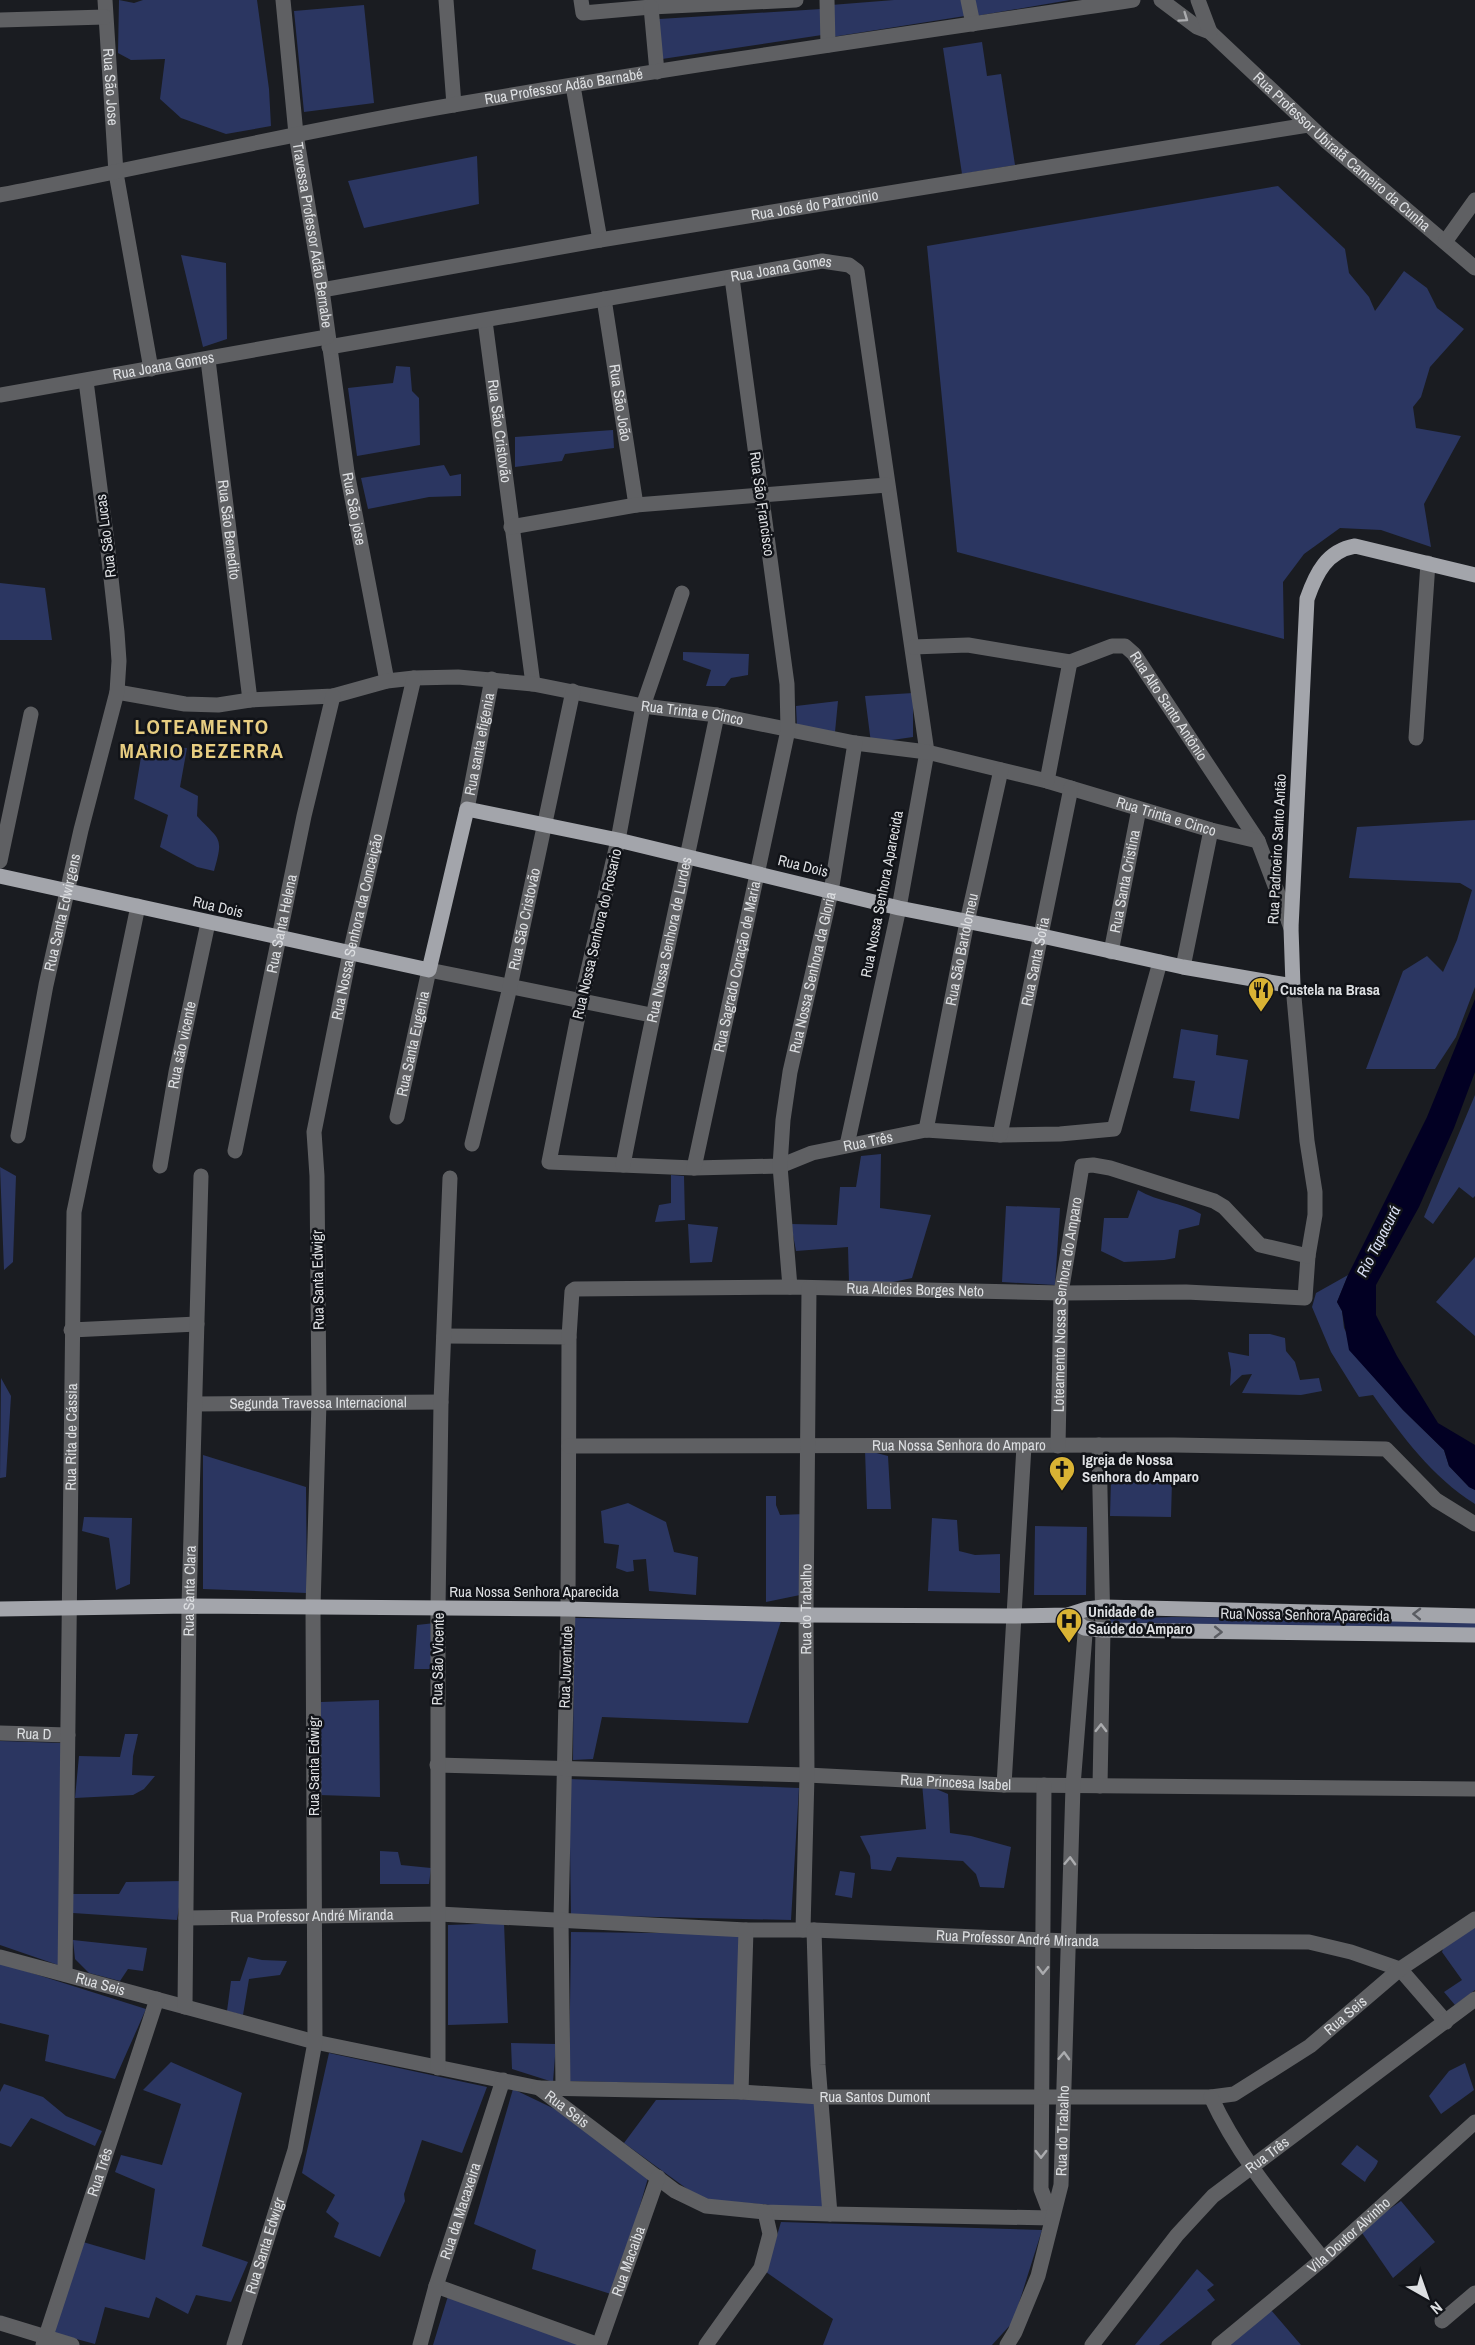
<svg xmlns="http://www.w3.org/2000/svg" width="1475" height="2345" viewBox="0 0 1475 2345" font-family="'Archivo Narrow',sans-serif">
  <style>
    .green { fill: #2b3661 }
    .water { fill: #020023 }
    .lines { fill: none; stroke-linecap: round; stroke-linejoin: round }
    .minor { stroke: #5f6063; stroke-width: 15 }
    .major { stroke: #a3a5ab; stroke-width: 15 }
    .oneway { stroke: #abacaf }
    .oneway2 { stroke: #5a5c62 }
    .labels { text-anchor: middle; stroke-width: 5; stroke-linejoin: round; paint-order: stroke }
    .street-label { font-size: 15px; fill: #dddfe2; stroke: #111318 }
    .poi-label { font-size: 15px; font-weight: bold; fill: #dddfe2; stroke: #111318; text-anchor: start }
    .water-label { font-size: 16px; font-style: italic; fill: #d7ddf1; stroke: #111318 }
    .district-label { font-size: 21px; font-weight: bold; letter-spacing: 1.5px; fill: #e7cd81; stroke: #111318 }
  </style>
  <rect width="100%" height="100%" fill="#1a1c21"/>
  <path class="green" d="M119,0l15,3 9,-3h114l12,89 2,37 -45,8 -45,-16 -21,-19 5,-40 -34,1 -13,-7z
    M894,0h69l2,16 -133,21 -1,-32z
    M972,0h98l-94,16z
    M364,5l10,98 -70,9 -10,-101z
    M821,9l1,26 -160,24 -3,-40z
    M982,42l5,34 14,-2 14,91 -53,9 -19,-126z
    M477,156l2,48 -115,24 -16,-47z
    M1278,186l67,63 4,24 20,24 6,14 29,-40 23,17 10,20 27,21 -34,38 -9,30 -8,10 3,21 45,8 -37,68 7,43 -50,-17 -41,-2 -36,26 -21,28 1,57 -327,-87 -30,-306z
    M181,255l45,8 1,76 -24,8z
    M396,366l14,1 2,24 7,7 1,47 -63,11 -9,-68 45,-5z
    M613,430l1,18 -49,6 -3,7 -47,6v-30z
    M444,465l6,11 11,-2v22l-32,1 -61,12 -7,-31z
    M0,583l45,5 7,52h-52z
    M683,652l66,2 -1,21 -17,3 -6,8h-19l5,-16 -28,-10z
    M913,693v44l-42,6 -6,-47z
    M838,701l-3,31 -38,-4 -1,-22z
    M143,745l44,3 -7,39 18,9 -1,20c23,25 27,20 17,55l-17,-4 -37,-20 8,-32 -34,-16z
    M1475,820v167l-19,50 -21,32h-69l37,-98 24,-15 16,16 14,-32 15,-50 -12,-7 -111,-5 8,-51z
    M1181,1029l37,6 -2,20 32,5 -9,59 -49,-8 5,-30 -22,-3z
    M1475,1095v101l-2,2 -14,-11 -26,37 -9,-7z
    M881,1154l-1,54 51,7 -19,63 -24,5 -39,-1 -1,-35 -52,4 -5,-27 46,1 3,-38h16l5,-31z
    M0,1167l16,9 -3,86 -9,8z
    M671,1175l13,1 1,44 -30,2 4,-17 12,-2z
    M1138,1190c20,12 43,12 63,24l-2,11 -20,5 -4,28 -11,2 -40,2 -23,-11 3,-33h24z
    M1006,1206l54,2 -5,77 -53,-3z
    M688,1224l30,3 -6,35 -22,1z
    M1475,1257v79l-39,-34z
    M1348,1275l-11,27 5,9 2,17 20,38 39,44 41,40 5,16 20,21 6,3v14c-43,-27 -73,-68 -102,-109l-14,2 -28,-45 -19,-45 4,-14z
    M1249,1334h21l15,4 1,13 9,11 5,18 19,-2 3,13 -21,4 -59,-2 10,-19 -10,1 -12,11 1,-16 -3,-18 21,4z
    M1,1378l10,18 -5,81 -6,1z
    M865,1450l23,6 3,53h-24z
    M203,1455l103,32 1,106 -104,-4z
    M1111,1479l61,2 -1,36 -61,-1z
    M766,1496h10v9l4,10 24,-1 -4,81 -34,7z
    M628,1503l38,19 8,30 24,5 -2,38 -47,-4 -3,-32 -13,1 1,11 -7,1 -11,-4 3,-23 -15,-2 -3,-32z
    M84,1517l48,1 -2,66 -14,6 -7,-52 -27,-7z
    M932,1518l25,2 2,31 16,4 25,-1v39l-72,-2z
    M1035,1526l52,1 -1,68h-52z
    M1172,1617l303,3v10l-364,-4 -1,-7z
    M574,1618l207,3 -33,102 -146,-6 -9,42 -20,1z
    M435,1623l-5,46h-16l3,-44z
    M379,1700l1,97 -61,-2 2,-93z
    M125,1734h13l-5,22 -1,19 23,1 -11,13 -11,6 -58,3 4,-42 41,1z
    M0,1741l62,2 -4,222 -58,-20z
    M569,1779l230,9 -8,132 -220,-5z
    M922,1783l26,11 2,39 21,3 40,11 -7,41 -24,-1 -4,-13 -13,-13 -66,-4 -6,14 -20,-2 -1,-13 -10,-20 66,-7z
    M380,1851l18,1 3,13 30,3 -2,16h-49z
    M840,1871l15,2 -3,25 -17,-3z
    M183,1881l-6,39 -104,-7 -1,-19h47l7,-12z
    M504,1923l4,100 -60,2v-100z
    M1475,1926v64l-20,15 -11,-13 18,-12 -20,-28 2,-6z
    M571,1932l171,2 -8,151 -165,-4z
    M73,1940l74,8 -4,23 -15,-2 -8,12 -31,-8 -14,-14z
    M248,1957l14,3 25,1 -7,14 -31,4 -6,36 -16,-4 4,-30h9z
    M0,1963l146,46 -31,70 -70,-18 4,-26 -49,-12z
    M511,2043l45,1 -3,38 -41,-13z
    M329,2053l158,34 -25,66 -40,-13 -18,54 1,7 -25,56 -46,-20 5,-14 -13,-11 9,-17 -33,-22z
    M171,2062l71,31 -40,153 46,16 -17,40 -35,-7 -8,19 -32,-17 -7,21 -44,-11 -10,37 -41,-11 29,-91 62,18 10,-71 -40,-17 6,-17 41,10 19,-61 -38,-14z
    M1465,2063l9,27 -33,24 -12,-18 20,-25z
    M4,2084l39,13 23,19 36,15 -7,15 -64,-28 -20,29 -11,-4v-51z
    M513,2089l48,23 87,66 -34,117 -82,-26 4,-19 -62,-26z
    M814,2099l13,111 -126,-11 -77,-56 32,-43z
    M1357,2145l21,16c-2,8 -10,13 -13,21l-24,-18z
    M1401,2201l34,41 -42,36 -33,-48z
    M781,2222l261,8 -29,92 -21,23h-169l10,-26 -67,-47z
    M1197,2269l17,16 -7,5 8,10 -56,45h-24z
    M448,2296l139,49h-154z
    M1271,2310l30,35h-74z"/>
  <path class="water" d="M1475,999v73l-21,56 -35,79 -43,78v30l21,41 41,67 37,22v45l-6,-3 -20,-21 -5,-16 -41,-40 -54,-60 -7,-39 -5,-9 11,-27 79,-158z"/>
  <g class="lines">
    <g class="minor">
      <path id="s1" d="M105,0l11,173 35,196"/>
      <path id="s2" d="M283,0l13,134 26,156 25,182 40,209"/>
      <path d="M446,0l8,105"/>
      <path d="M581,0l2,13 68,-6 145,-7"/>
      <path d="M827,0l1,45"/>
      <path d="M968,0l5,24"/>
      <path id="s3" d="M1161,0l36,27 13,5 116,109 149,127"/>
      <path d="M1198,0l12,32"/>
      <path d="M651,7l6,65"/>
      <path d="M0,20l105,-3"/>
      <path d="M573,86l27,154"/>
      <path id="s4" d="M0,195c151,-29 301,-64 453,-90 226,-39 453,-71 680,-105"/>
      <path d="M1445,242l30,-42"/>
      <path id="s5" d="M322,290l278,-50 708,-115"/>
      <path id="s6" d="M604,299l32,206"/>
      <path id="s7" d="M485,321l48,363"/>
      <path id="s8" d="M329,347l493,-86 27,4 8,6 70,481 -28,156 -52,237"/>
      <path id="s9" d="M208,360l42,340"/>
      <path id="s10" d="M0,395l327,-58"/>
      <path d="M511,527l125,-22 251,-20"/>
      <path id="s11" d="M682,593l-39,113 -25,134 -37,161 -32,161 145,6 86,-2 32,-13 114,-23 74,5 60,-1 54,-5 46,-167"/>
      <path id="s12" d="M913,647l55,-2 102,17 42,-16h13l9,8 124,187 33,87"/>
      <path id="s13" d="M117,692l68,12 33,1 32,-5 83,-4 54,-15 27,-3 44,-1 75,7 110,22 74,9 138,28 72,9 120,29 164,49 47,11"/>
      <path d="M1416,738l12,-175"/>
      <path d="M1047,781l23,-119"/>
      <path id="s14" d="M467,809l25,-130"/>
      <path d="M0,861l31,-147"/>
      <path id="s15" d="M1111,952l28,-143"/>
      <path d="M1183,967l28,-137"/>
      <path id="s16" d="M397,1117l32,-147 222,45"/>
      <path id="s17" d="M926,1130l41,-208 34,-152"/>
      <path id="s18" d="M1000,1135l71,-347"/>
      <path id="s19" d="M18,1136l28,-151 35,-155 36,-138 2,-31 -2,-29 -10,-90 -21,-161"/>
      <path id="s20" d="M472,1144l38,-157 63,-296"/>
      <path id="s21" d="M235,1151l69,-335 29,-120"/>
      <path id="s22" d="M623,1165c29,-151 63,-300 94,-450"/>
      <path id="s23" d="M160,1166l16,-94 32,-149"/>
      <path id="s24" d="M694,1168l94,-438 -1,-46 -55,-406"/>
      <path id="s25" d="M790,1287l-10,-121 3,-46 7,-48 41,-180 24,-149"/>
      <path d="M71,1330l126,-6"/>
      <path d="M444,1336l125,1 -1,272 -7,311 2,167"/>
      <path id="s26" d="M569,1337l3,-46 3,-2 215,-2 271,6 125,-1 119,6 3,-42 7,-41v-23l-8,-51 -14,-155"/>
      <path id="s27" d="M195,1404l246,-2"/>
      <path d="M1099,1445l4,185 -3,156"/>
      <path id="s28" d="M569,1446l605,-1 212,4 50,51 39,24"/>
      <path id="s29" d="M1058,1446l3,-153 21,-127 11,-1 17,3 104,33 10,6 36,38 48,11"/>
      <path id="s30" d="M0,1733l68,2"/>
      <path id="s31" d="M437,1765l370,10 197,10 471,4"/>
      <path d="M1004,1785l20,-339"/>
      <path d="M1044,1785l-3,404 11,29"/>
      <path id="s32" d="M186,1918l253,-4 307,16h68l253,11 242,1 42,10 49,17 46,53"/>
      <path id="s33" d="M803,1930l4,-155 -1,-160 3,-327"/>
      <path d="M814,1930l4,135 12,149"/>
      <path id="s34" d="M0,1957l315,85 224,46 136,103 31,15 59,6 65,2 222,4"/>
      <path id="s35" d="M65,1974l9,-762 64,-306"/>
      <path id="s36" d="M185,2007l4,-401 12,-430"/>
      <path d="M438,2068v-459l3,-207 9,-224"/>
      <path id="s37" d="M539,2088l202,4 79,5h391l23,-3 76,-48 90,-77 75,-50"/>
      <path d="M741,2092l5,-162"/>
      <path d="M1211,2097c28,61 71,110 112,162"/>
      <path id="s38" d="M436,2286l163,59 59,-168"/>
      <path d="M1442,2321l33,-28"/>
      <path d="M0,2323l72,22"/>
      <path id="s39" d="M43,2345l114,-346"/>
      <path id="s40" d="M234,2345l61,-195 20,-108 -2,-435 6,-205 -2,-226 -3,-44 36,-179 64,-275"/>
      <path id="s41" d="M420,2345l16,-59 67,-206"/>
      <path d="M706,2345l55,-77 9,-34 -5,-22"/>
      <path id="s42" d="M1007,2345l8,-13 23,-56 23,-91 12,-399 14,-177"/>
      <path id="s43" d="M1092,2345l85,-110 36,-39 262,-197"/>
      <path id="s44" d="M1219,2345l104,-86 152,-137"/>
    </g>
    <path class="major" d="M0,876l429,94 38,-161 151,31 281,68 143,28 141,31 110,19 -2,-58 16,-329c9,-26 20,-48 48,-53l120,29
      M0,1609l189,-3 379,3 238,6 207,1 55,-1 19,-6 16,-2 372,9
      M1068,1615l16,13 19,2 372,5"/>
  </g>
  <defs><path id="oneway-chevron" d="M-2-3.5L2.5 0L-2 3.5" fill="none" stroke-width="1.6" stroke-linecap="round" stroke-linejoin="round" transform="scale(1.5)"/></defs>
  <g class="oneway">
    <use href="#oneway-chevron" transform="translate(1184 18) rotate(35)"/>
    <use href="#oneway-chevron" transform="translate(1101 1728) rotate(-89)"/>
    <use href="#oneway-chevron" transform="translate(1070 1861) rotate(-88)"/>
    <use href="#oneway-chevron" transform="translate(1043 1970) rotate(91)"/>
    <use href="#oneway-chevron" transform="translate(1064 2056) rotate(-88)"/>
    <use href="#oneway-chevron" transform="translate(1041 2154) rotate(90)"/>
  </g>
  <g class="oneway2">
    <use href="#oneway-chevron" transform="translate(1417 1614) rotate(-179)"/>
    <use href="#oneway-chevron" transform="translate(1218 1632) rotate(1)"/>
  </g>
  <defs>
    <g id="restaurant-pin" transform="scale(1.35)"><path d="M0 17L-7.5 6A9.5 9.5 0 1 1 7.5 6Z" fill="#d9b334" stroke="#111318"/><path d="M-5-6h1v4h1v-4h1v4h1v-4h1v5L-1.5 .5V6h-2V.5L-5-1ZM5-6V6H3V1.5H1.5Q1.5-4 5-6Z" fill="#111"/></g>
    <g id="church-pin" transform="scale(1.35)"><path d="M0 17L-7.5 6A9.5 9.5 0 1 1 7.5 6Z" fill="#d9b334" stroke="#111318"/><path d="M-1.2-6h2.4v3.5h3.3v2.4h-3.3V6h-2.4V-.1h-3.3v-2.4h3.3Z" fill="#111"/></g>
    <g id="hospital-pin" transform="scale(1.35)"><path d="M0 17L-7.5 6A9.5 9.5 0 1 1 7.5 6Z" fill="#d9b334" stroke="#111318"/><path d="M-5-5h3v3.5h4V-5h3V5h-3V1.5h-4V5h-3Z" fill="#111"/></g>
  </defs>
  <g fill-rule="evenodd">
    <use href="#restaurant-pin" x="1261" y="990"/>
    <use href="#church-pin" x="1062" y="1469"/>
    <use href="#hospital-pin" x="1069" y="1621"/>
  </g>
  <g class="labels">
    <g class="street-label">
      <text dy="5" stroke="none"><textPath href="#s1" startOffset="87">Rua São Jose</textPath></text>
      <text dy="5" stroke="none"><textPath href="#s4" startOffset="574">Rua Professor Adão Barnabé</textPath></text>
      <text dy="5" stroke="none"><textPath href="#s3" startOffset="237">Rua Professor Ubiratã Carneiro da Cunha</textPath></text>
      <text dy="5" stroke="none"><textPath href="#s5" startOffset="500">Rua José do Patrocinio</textPath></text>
      <text dy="5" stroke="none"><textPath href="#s2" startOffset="237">Travessa Professor Adão Bernabe</textPath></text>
      <text dy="5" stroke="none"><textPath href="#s8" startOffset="459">Rua Joana Gomes</textPath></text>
      <text dy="5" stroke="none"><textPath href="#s10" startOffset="166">Rua Joana Gomes</textPath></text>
      <text dy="5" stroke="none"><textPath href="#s6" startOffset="105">Rua São João</textPath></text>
      <text dy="5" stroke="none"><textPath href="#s7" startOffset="111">Rua São Cristovão</textPath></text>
      <text transform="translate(762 504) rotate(82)" y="5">Rua São Francisco</text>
      <text dy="5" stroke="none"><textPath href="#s2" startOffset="514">Rua São jose</textPath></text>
      <text dy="5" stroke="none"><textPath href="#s9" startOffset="171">Rua São Benedito</textPath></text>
      <text transform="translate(106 536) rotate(-97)" y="5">Rua São Lucas</text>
      <text dy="5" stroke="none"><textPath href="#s12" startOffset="291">Rua Alto Santo Antônio</textPath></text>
      <text dy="5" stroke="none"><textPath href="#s13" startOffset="582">Rua Trinta e Cinco</textPath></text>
      <text dy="5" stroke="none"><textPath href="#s14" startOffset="66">Rua santa efigenia</textPath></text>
      <text dy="5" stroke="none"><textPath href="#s13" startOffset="1068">Rua Trinta e Cinco</textPath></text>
      <text transform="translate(1277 849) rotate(-87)" y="5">Rua Padroeiro Santo Antão</text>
      <text transform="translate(803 866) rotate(14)" y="5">Rua Dois</text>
      <text dy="5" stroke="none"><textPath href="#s15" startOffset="72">Rua Santa Cristina</textPath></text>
      <text transform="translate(882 894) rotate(-79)" y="5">Rua Nossa Senhora Aparecida</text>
      <text transform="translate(218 907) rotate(13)" y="5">Rua Dois</text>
      <text dy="5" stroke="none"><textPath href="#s19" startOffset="228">Rua Santa Edwirgens</textPath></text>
      <text dy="5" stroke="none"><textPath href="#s20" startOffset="231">Rua São Cristovão</textPath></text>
      <text dy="5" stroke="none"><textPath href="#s21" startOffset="232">Rua Santa Helena</textPath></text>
      <text dy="5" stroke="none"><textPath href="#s40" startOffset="1434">Rua Nossa Senhora da Conceição</textPath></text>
      <text transform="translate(597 934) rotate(-77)" y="5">Rua Nossa Senhora do Rosario</text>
      <text dy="5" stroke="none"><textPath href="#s22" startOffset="230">Rua Nossa Senhora de Lurdes</textPath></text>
      <text dy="5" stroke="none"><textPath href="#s17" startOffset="184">Rua São Bartolomeu</textPath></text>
      <text dy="5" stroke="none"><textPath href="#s18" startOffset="177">Rua Santa Sofia</textPath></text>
      <text dy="5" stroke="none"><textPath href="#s24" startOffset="206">Rua Sagrado Coração de Maria</textPath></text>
      <text dy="5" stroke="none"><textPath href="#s25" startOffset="318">Rua Nossa Senhora da Gloria</textPath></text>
      <text dy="5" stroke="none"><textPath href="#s16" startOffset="75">Rua Santa Eugenia</textPath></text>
      <text dy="5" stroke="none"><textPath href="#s23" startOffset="123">Rua são vicente</textPath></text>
      <text dy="5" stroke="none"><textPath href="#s11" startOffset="908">Rua Três</textPath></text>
      <text transform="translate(318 1280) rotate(-91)" y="5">Rua Santa Edwigr</text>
      <text dy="5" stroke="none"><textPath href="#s26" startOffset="390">Rua Alcides Borges Neto</textPath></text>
      <text dy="5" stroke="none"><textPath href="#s29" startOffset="142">Loteamento Nossa Senhora do Amparo</textPath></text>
      <text dy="5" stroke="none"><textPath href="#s27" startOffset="123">Segunda Travessa Internacional</textPath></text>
      <text dy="5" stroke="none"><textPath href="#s35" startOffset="537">Rua Rita de Cássia</textPath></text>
      <text dy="5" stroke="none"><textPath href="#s28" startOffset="390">Rua Nossa Senhora do Amparo</textPath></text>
      <text dy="5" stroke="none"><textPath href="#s36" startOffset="416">Rua Santa Clara</textPath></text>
      <text x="534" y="1597">Rua Nossa Senhora Aparecida</text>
      <text dy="5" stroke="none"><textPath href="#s33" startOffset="321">Rua do Trabalho</textPath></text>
      <text transform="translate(1305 1615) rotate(1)" y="5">Rua Nossa Senhora Aparecida</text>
      <text transform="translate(438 1659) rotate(-89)" y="5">Rua São Vicente</text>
      <text transform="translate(566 1667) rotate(-88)" y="5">Rua Juventude</text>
      <text dy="5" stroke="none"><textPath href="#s30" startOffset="34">Rua D</textPath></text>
      <text transform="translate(314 1766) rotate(-90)" y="5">Rua Santa Edwigr</text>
      <text dy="5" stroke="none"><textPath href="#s31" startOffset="519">Rua Princesa Isabel</textPath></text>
      <text dy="5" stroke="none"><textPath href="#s32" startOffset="126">Rua Professor André Miranda</textPath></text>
      <text dy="5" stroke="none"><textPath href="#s32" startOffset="832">Rua Professor André Miranda</textPath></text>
      <text dy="5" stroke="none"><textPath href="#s34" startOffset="104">Rua Seis</textPath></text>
      <text dy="5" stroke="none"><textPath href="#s37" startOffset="832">Rua Seis</textPath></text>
      <text dy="5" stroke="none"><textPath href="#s37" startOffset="336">Rua Santos Dumont</textPath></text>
      <text dy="5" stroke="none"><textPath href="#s34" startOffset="590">Rua Seis</textPath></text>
      <text dy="5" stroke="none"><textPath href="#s42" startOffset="224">Rua do Trabalho</textPath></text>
      <text dy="5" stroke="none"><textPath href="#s43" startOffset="260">Rua Três</textPath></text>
      <text dy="5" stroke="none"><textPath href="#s39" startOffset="182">Rua Três</textPath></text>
      <text dy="5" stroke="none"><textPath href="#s41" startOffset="140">Rua da Macaxeira</textPath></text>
      <text dy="5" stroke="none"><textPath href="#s44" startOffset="170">Vila Doutor Alvinho</textPath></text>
      <text dy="5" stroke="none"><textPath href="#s40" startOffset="104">Rua Santa Edwigr</textPath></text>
      <text dy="5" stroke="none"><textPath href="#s38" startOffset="262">Rua Macaiba</textPath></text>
    </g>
    <g class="poi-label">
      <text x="1280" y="995">Custela na Brasa</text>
      <text x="1082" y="1465">Igreja de Nossa<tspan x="1082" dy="17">Senhora do Amparo</tspan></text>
      <text x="1088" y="1617">Unidade de<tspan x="1088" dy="17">Saúde do Amparo</tspan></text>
    </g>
    <g class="water-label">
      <text transform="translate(1378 1241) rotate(-63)" y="6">Rio Tapacurá</text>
    </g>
    <g class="district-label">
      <text x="202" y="734">LOTEAMENTO<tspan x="202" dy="24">MARIO BEZERRA</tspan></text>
    </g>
  </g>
  <g transform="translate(1427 2297) rotate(140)" stroke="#111318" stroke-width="4.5" paint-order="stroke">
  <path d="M0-4.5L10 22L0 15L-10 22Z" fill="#dddfe2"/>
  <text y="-9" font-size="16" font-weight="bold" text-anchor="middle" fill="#dddfe2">N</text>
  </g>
</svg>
